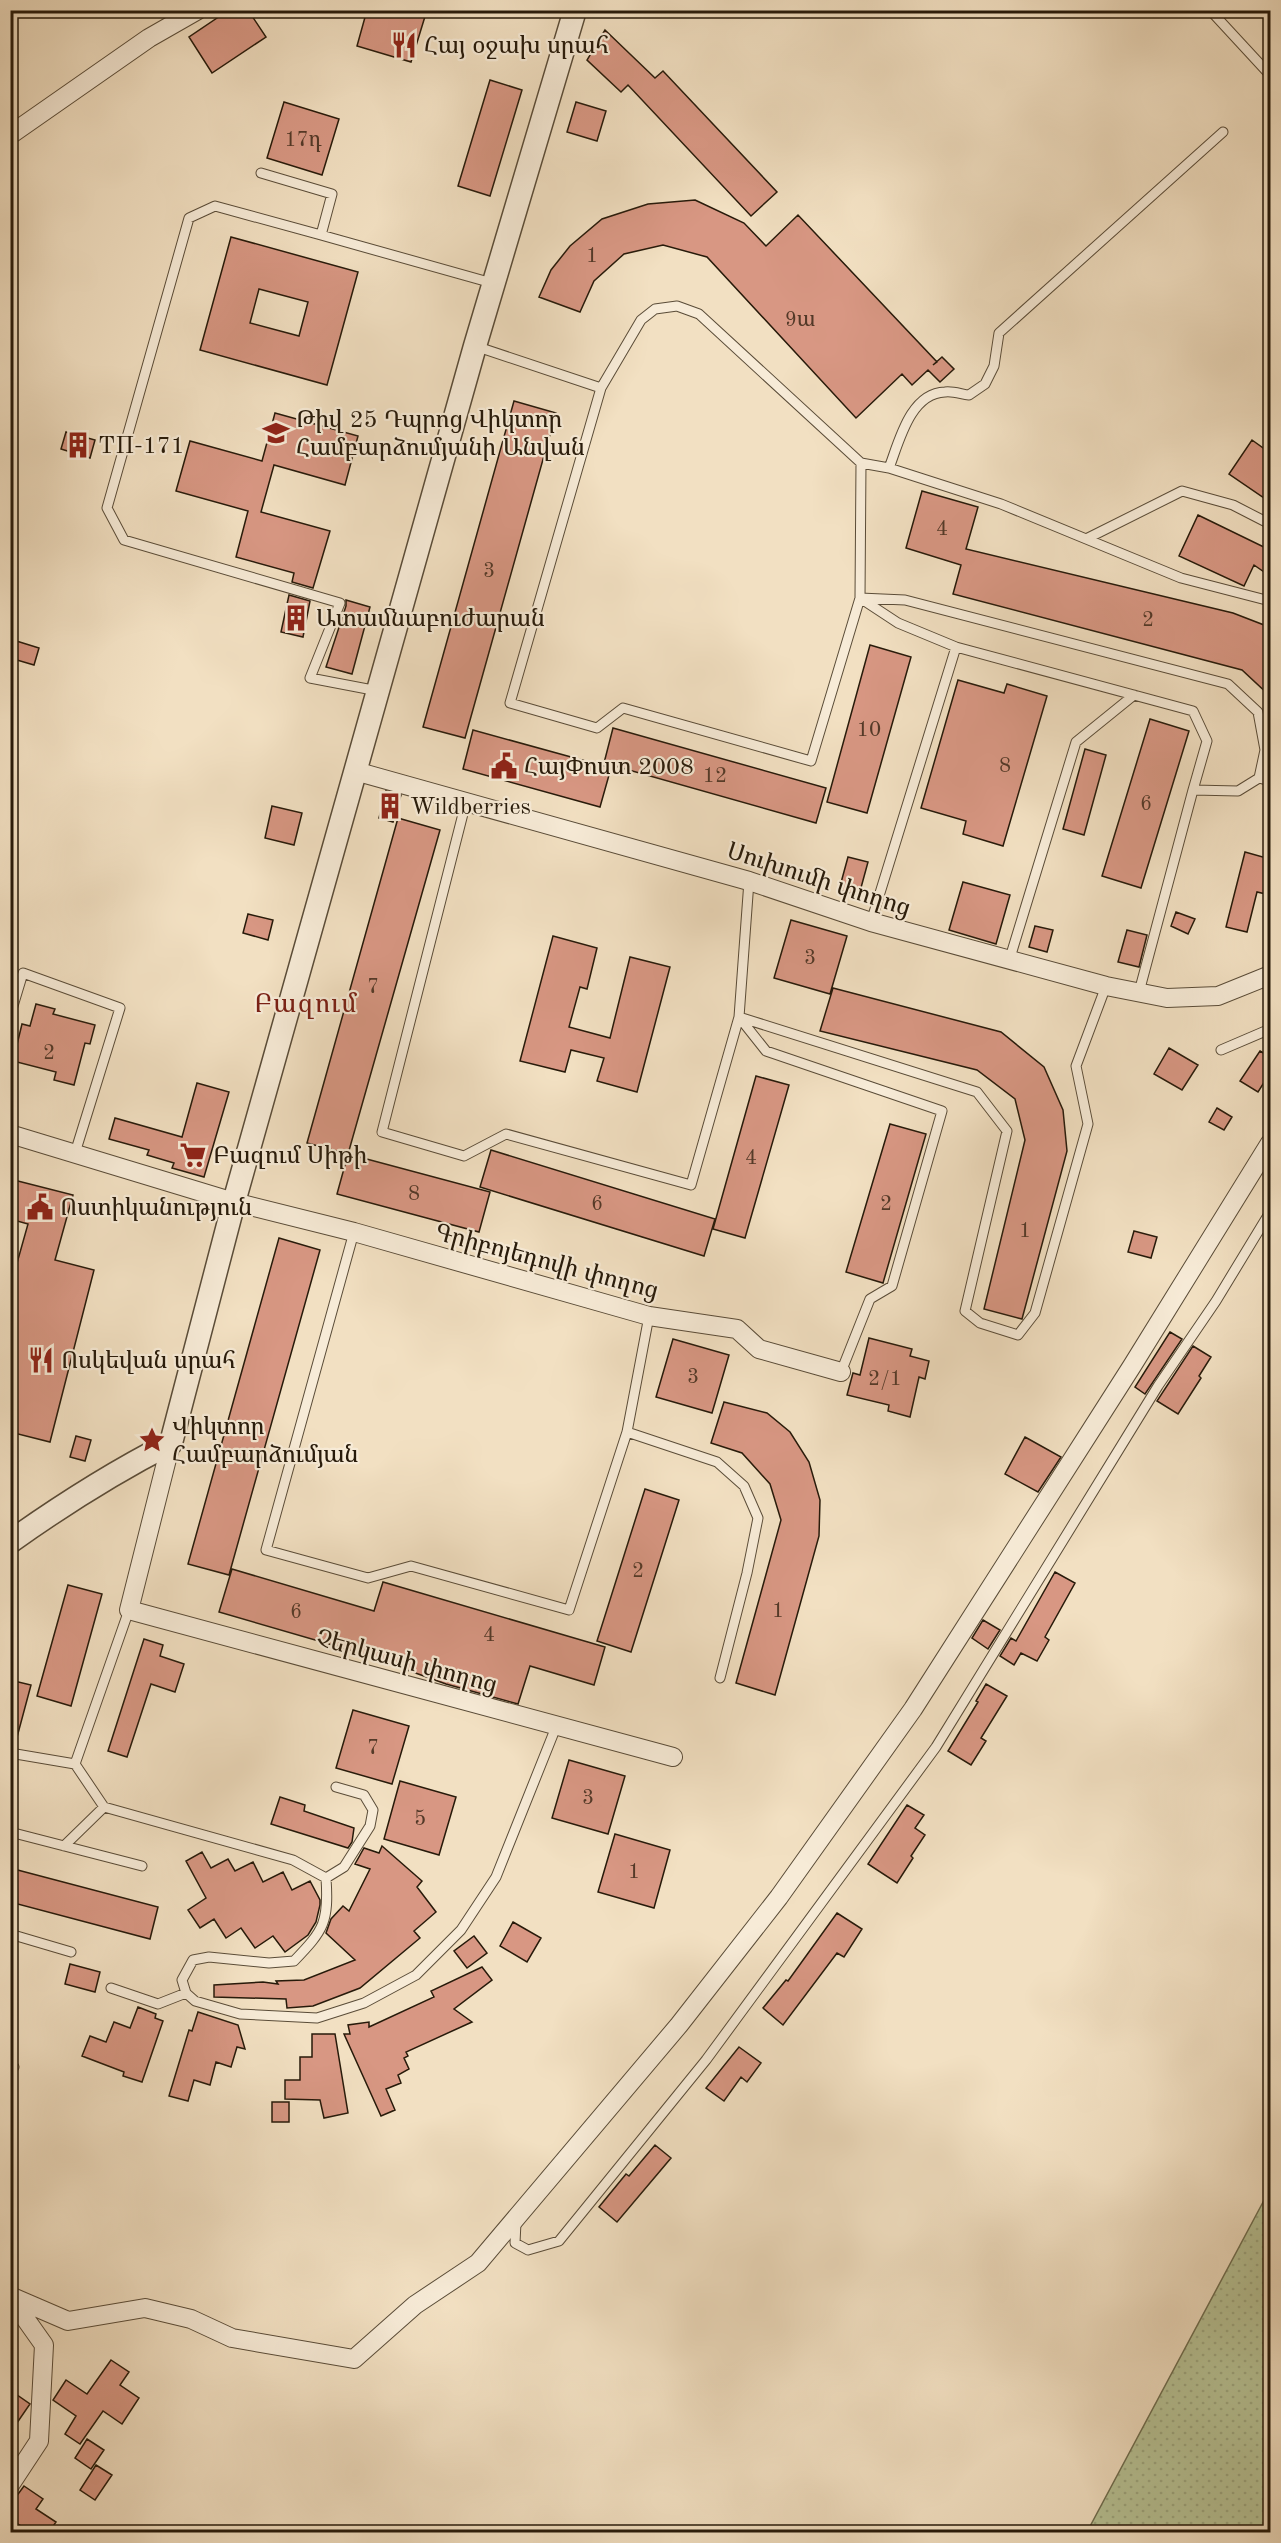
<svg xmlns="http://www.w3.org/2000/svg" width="1281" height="2543" viewBox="0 0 1281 2543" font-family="'Old Standard TT','Noto Serif Armenian',serif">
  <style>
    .grass { fill: url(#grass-dots); stroke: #6f6e50; stroke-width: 1.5 }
    .building { fill: #d89783; stroke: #271a0a; stroke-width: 1.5; fill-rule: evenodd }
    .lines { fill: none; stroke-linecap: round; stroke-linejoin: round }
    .service-casing { stroke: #5a4c38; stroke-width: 11 }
    .minor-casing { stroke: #5a4c38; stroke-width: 20 }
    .tertiary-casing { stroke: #5a4c38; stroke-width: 25 }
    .service { stroke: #f7ebd7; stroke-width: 9 }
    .minor { stroke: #f7ebd7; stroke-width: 18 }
    .tertiary { stroke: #f7ebd7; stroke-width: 22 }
    .labels { text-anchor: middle; stroke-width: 4.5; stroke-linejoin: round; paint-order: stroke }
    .number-label { font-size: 21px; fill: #533928 }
    .poi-label { font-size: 24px; fill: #271a0a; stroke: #f7ebd7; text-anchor: start }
    .street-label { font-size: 24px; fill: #271a0a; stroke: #f7ebd7 }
    .neighbourhood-label { font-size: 26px; letter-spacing: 1.5px; fill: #7a1f14; stroke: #f7ebd7 }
  </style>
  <defs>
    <pattern id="grass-dots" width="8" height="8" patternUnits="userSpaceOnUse" patternTransform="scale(1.5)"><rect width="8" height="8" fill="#b7c396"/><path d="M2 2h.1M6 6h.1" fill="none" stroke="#9da780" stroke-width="1.8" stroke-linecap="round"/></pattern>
  </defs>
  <rect width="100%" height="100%" fill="#f2e0c2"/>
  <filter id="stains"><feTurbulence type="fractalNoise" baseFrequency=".00333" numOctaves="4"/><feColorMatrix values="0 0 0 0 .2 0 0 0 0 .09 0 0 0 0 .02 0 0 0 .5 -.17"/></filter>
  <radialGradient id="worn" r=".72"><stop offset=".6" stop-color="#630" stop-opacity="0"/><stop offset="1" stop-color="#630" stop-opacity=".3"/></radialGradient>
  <path class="grass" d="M1270,2189v343h-183z"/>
  <path class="building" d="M229,10h19l18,27 -54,36 -23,-36z
    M367,10h60l-16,52 -54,-16z
    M605,30l50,48 8,-7 114,121 -26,24 -123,-131 -7,7 -34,-32z
    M490,80l32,10 -32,106 -32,-10z
    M284,102l55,17 -17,56 -55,-17z
    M576,102l30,9 -9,30 -30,-9z
    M695,200l49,23 22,23 32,-31 139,147 -4,3 9,-8 12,12 -14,13 -12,-12 -16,15 -10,-11 -46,44 -149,-161 -44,-12 -39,9 -30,27 -14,31 -41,-15 12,-27 19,-24 32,-27 46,-15z
    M231,237l127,35 -31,113 -127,-35zM259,289l49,13 -9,34 -49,-13z
    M514,401l42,12 -91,325 -42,-11z
    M275,413l83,23 -13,49 -71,-20 -13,47 69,19 -17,57 -21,-6 2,-9 -58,-16 12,-46 -72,-20 14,-50 72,20z
    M66,432l29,8 -5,18 -29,-9z
    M1252,440l18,13v49l-41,-28z
    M922,491l56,16 -12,42 267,64 31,12 6,5v66l-28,-26 -289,-76 8,-29 -55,-17z
    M1198,515l72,35v26l-16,-11 -10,21 -65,-30z
    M289,595l21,6 -7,36 -22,-5z
    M346,600l24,7 -18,67 -26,-7 20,-61z
    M10,639l29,9 -5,17 -24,-7z
    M870,645l41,12 -44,156 -40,-11z
    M958,680l46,13 3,-9 40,12 -44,150 -40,-12 3,-13 -45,-13z
    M1150,719l39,12 -48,157 -39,-12z
    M613,728l213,60 -10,35 -212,-60z
    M473,730l138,38 -11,39 -137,-38z
    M1085,749l21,6 -22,80 -21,-6z
    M386,791l15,4 -8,27 -14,-4z
    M272,806l30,7 -8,32 -29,-7z
    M398,818l42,12 -92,324 -41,-11z
    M1245,852l25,7v36l-13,-3 -10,40 -21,-5z
    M848,857l20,5 -9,33 -20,-5z
    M963,882l47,13 -14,49 -47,-14z
    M1176,912l19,7 -7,15 -17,-8z
    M248,914l25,6 -5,20 -25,-7z
    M791,920l56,16 -17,58 -56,-16z
    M1035,926l18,4 -6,22 -18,-5z
    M1127,930l20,5 -8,32 -21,-5z
    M553,936l44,12 -10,41 -7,-2 -11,40 41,11 20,-81 40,10 -33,125 -40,-11 7,-23 -33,-8 -6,22 -45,-11z
    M833,988l168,44 43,35 19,43 4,41 -45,168 -38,-10 41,-169 -10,-41 -38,-29 -157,-39z
    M36,1004l19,5 -2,5 42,11 -5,19 -5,-1 -11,42 -20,-5 2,-8 -43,-11 9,-37 8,2z
    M1169,1048l29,17 -16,25 -28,-16z
    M1260,1051l10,6v16l-12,19 -18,-11z
    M756,1076l33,9 -44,153 -32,-9z
    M197,1083l32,9 -25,85 -32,-9 2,-5 -27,-8 2,-5 -40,-11 6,-21 67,19z
    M1217,1108l15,9 -8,13 -15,-8z
    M890,1124l36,10 -43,149 -37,-11z
    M491,1150l224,69 -11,37 -224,-69z
    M348,1154l142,38 -11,40 -142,-38z
    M10,1179l63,16 -18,65 39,10 -44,172 -40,-10v-144l18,-64 -18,-5z
    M1134,1231l23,6 -6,21 -23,-6z
    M279,1238l41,12 -91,325 -41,-11z
    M1170,1332l12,7 -37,55 -10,-7z
    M869,1338l43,11 -2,7 19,5 -4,18 -6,-2 -9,40 -22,-6 1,-6 -42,-10 6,-22 7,2z
    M673,1339l56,16 -17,58 -56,-16z
    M1193,1346l18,11 -12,19 2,2 -23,36 -21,-13z
    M724,1402l43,11 23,19 19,30 11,38 -1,36 -44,159 -39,-12 45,-163 -11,-36 -28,-31 -31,-10z
    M76,1436l15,4 -6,21 -15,-4z
    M1025,1437l36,20 -23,35 -33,-18z
    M645,1489l34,11 -48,152 -34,-11z
    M232,1569l142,42 9,-29 222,65 -11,38 -64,-19 -12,38 -72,-20 -86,-31 -141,-41z
    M1055,1572l20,11 -30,54 4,3 -12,21 -16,-8 -7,12 -14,-9 11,-18 5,3z
    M68,1585l34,9 -31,112 -34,-10z
    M983,1620l17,10 -12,19 -16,-11z
    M144,1639l19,6 -3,11 24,8 -9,28 -24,-8 -24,73 -19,-6z
    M10,1680l21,5 -15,56 -6,-1z
    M986,1684l21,12 -26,42 5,3 -15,24 -23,-14 30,-49 -2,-1z
    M353,1710l56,16 -17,58 -56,-16z
    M569,1760l56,16 -17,58 -56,-16z
    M400,1781l56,16 -17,58 -55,-16z
    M280,1797l25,8 -1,6 50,17 -2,14 -4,6 -77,-24z
    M907,1805l17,10 -9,13 10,7 -14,21 2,2 -16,25 -29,-19z
    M615,1834l55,16 -16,58 -56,-16z
    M382,1846l40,35 -5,6 19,25 -22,19 6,7 -60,50 -47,18 -26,2 -1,-9 -72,-2v-12l49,-3 15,2 -2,-3 28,-1 51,-20 -29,-27 5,-14 12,-13 6,5 21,-42 -15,-5 9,-16 15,5z
    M202,1852l9,16 17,-9 7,12 18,-9 10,20 20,-10 9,18 18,-9 10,19v5l-4,17 -8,13 -23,17 -12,-16 -18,12 -14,-20 -15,10 -12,-19 -14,9 -12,-18 18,-12 -20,-37z
    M10,1868l148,39 -8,32 -140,-37z
    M837,1913l25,16 -18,28 -7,-4 -54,72 -20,-17 23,-28 2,1z
    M513,1922l28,16 -14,24 -27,-16z
    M474,1936l13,17 -20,15 -13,-17z
    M70,1964l30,8 -5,20 -30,-8z
    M482,1967l10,13 -38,29 18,13 -66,30 2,4 -4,2 5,11 -11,6 3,8 -15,6 9,21 -14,6 -37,-82h6l-2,-9 21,-3v5l65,-30 -3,-6z
    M138,2007l18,7 -1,4 8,3 -21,61 -19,-6 1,-4 -42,-16 8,-20 16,6 8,-20 16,6z
    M198,2012l40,13 7,24 -8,-2 -6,20 -15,-5 -6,23 -16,-5 -6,21 -19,-5 20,-66 3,1z
    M312,2034h23l13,79 -24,5 -4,-18 -35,-1v-19h15v-23h12z
    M739,2047l22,16 -14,19 -6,-5 -17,24 -18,-13z
    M272,2102h17v20h-17z
    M655,2145l16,13 -54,64 -18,-15 27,-33 3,2z
    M111,2360l18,12 -9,13 19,13 -17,26 -19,-13 -23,33 -15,-10 11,-18 -23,-16 13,-20 21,14z
    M10,2390l20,14 -20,29z
    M87,2439l17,11 -13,19 -16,-11z
    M96,2465l16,10 -17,25 -15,-10z
    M24,2486l19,13 -7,10 20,13 -7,10h-19l-20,-13v-14z"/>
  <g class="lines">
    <g class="service-casing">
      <path id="service" d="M1210,10l60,65
        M261,173l71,21 -11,41 171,48
        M321,235l-106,-29 -26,12 -82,290 17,32 216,63 -30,75 68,13
        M475,346l126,42
        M861,463l28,5c10,-26 21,-75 56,-76 8,-1 16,2 24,3l16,-11 9,-18 5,-33 224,-201
        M889,468l112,36 180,74 89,23
        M1088,538l94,-47 51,14 37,19
        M1259,778l11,3
        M466,802l-84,330 82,24 42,-22 185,51 48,-168 10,-136
        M871,922l85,-275
        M1009,961l67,-219 58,-47
        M1139,992l54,-202 45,1 21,-13 6,-28 -7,-38 -30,-28 -323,-84 -45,-2 1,-135 -162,-149 -22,-8 -22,3 -14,11 -40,68 -91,315 87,25 26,-20 188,53 49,-163 38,25 58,24 237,64 14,30 -14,49
        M10,1016l13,-43 97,35 -45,145
        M739,1017l238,75 30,39 -42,180 15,12 38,12 17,-22 53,-189 -12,-58 30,-80
        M739,1017l27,34 176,60 -50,175 -22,13 -29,73
        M1221,1050l49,-21
        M354,1232l-88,318 102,28 43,-12 158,44 58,-178 22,-116
        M627,1432l90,30 27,24 14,32 -11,55 -27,105
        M129,1610l-54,154 29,43 189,53 33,18c3,44 -2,52 -32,83l-25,2 -60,-6 -16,3 -11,20 4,13 9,8 45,13 77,4 47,-15 52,-28 45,-45 35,-53 60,-150
        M10,1753l65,11
        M10,1832l132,34
        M64,1846l40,-39
        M326,1878l18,-11 26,-41 3,-16 -9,-15 -28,-8
        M10,1934l61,18
        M111,1988l47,16 28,-11
        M10,2064l4,3 -4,4
        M516,2222l-1,21 13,7 31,-9 147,-181 230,-313 222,-361 58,-85 54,-89"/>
    </g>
    <g class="minor-casing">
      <path id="minor" d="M10,135l139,-97 49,-28
        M355,771l394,110 122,41 235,64 61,12 51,-2 52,-21
        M10,1134l224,68 120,30 295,84 88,13 22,20 82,23
        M171,1443l-42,167 544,147
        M10,2296l58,25 77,-13 46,11 41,19 122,21 61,-54 63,-42 201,-238 100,-128 134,-188 219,-343 138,-223
        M10,2297l34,48 -5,96 -29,44"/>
    </g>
    <g class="tertiary-casing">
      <path id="tertiary" d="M10,1542c52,-37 104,-70 161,-99l63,-241 241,-856 100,-336"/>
    </g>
    <use href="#service" class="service"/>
    <use href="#minor" class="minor"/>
    <use href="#tertiary" class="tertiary"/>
  </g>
  <defs>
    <g id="restaurant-bare" transform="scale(2.07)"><path d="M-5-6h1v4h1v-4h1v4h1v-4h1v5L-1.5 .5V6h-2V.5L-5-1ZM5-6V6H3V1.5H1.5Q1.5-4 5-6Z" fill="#8f2418" stroke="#f7ebd7" stroke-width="2.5" paint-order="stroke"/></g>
    <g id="school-bare" transform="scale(2.07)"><path d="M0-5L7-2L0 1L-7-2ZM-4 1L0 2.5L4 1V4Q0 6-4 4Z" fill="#8f2418" stroke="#f7ebd7" stroke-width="2.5" paint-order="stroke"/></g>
    <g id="building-bare" transform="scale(2.07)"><path d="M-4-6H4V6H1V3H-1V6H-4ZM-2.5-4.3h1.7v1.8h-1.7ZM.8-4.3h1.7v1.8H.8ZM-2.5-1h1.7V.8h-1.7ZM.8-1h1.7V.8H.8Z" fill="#8f2418" stroke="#f7ebd7" stroke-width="2.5" paint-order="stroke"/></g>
    <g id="civic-bare" transform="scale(2.07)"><path d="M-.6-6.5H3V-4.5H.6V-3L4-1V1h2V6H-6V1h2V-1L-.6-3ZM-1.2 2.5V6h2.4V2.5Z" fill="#8f2418" stroke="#f7ebd7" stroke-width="2.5" paint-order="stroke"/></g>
    <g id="supermarket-bare" transform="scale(2.07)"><path d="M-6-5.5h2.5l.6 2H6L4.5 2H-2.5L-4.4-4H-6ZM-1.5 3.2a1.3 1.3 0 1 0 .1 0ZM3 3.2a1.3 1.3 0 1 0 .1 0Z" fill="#8f2418" stroke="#f7ebd7" stroke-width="2.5" paint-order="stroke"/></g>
    <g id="sight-bare" transform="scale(2.07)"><path d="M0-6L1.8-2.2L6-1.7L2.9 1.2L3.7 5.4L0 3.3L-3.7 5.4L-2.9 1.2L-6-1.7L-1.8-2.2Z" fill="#8f2418" stroke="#f7ebd7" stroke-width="2.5" paint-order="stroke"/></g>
  </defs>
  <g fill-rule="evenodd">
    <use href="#restaurant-bare" x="404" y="45"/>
    <use href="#school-bare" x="276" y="433"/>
    <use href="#building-bare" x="78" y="445"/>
    <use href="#building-bare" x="296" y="618"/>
    <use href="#civic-bare" x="504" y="766"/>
    <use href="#building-bare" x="390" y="806"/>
    <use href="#supermarket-bare" x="193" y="1155"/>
    <use href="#civic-bare" x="40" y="1207"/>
    <use href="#restaurant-bare" x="41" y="1360"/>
    <use href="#sight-bare" x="152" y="1440"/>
  </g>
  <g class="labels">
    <g class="number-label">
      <text x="303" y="146">17դ</text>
      <text x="592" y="262">1</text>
      <text x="800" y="326">9ա</text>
      <text x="942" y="535">4</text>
      <text x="489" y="577">3</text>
      <text x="1148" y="626">2</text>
      <text x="869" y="736">10</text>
      <text x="1005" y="772">8</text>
      <text x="715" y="782">12</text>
      <text x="1146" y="810">6</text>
      <text x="810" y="964">3</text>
      <text x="373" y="993">7</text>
      <text x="49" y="1059">2</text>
      <text x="751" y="1164">4</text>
      <text x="414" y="1200">8</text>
      <text x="597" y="1210">6</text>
      <text x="886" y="1210">2</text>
      <text x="1025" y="1237">1</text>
      <text x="693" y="1383">3</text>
      <text x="885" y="1385">2/1</text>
      <text x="638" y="1577">2</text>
      <text x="778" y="1617">1</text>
      <text x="296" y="1618">6</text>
      <text x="489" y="1641">4</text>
      <text x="373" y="1754">7</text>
      <text x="588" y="1804">3</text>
      <text x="420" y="1825">5</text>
      <text x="634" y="1878">1</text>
    </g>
    <g class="poi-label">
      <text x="424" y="53">Հայ օջախ սրահ</text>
      <text x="296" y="427">Թիվ 25 Դպրոց Վիկտոր<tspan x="296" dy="28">Համբարձումյանի Անվան</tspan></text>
      <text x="98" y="453">ТП-171</text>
      <text x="316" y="626">Ատամնաբուժարան</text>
      <text x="524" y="774">ՀայՓոստ 2008</text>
      <text x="410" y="814">Wildberries</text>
      <text x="213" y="1163">Բազում Սիթի</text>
      <text x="60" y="1215">Ոստիկանություն</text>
      <text x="61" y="1368">Ոսկեվան սրահ</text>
      <text x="172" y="1434">Վիկտոր<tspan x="172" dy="28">Համբարձումյան</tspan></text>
    </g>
    <g class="street-label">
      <text transform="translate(819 879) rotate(18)" y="8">Սուխումի փողոց</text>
      <text transform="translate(547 1261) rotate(15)" y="8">Գրիբոյեդովի փողոց</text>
      <text transform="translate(407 1661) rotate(15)" y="8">Չերկասի փողոց</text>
    </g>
    <g class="neighbourhood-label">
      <text x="306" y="1012">Բազում</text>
    </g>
  </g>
  <rect width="1281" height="2543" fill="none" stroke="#f2e0c2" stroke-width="36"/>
  <rect x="12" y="12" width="1257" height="2519" fill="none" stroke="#271a0a" stroke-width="3"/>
  <rect x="18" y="18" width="1245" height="2507" fill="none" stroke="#271a0a" stroke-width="1.5"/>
  <rect width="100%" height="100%" filter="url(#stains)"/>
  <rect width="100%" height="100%" fill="url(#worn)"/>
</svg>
